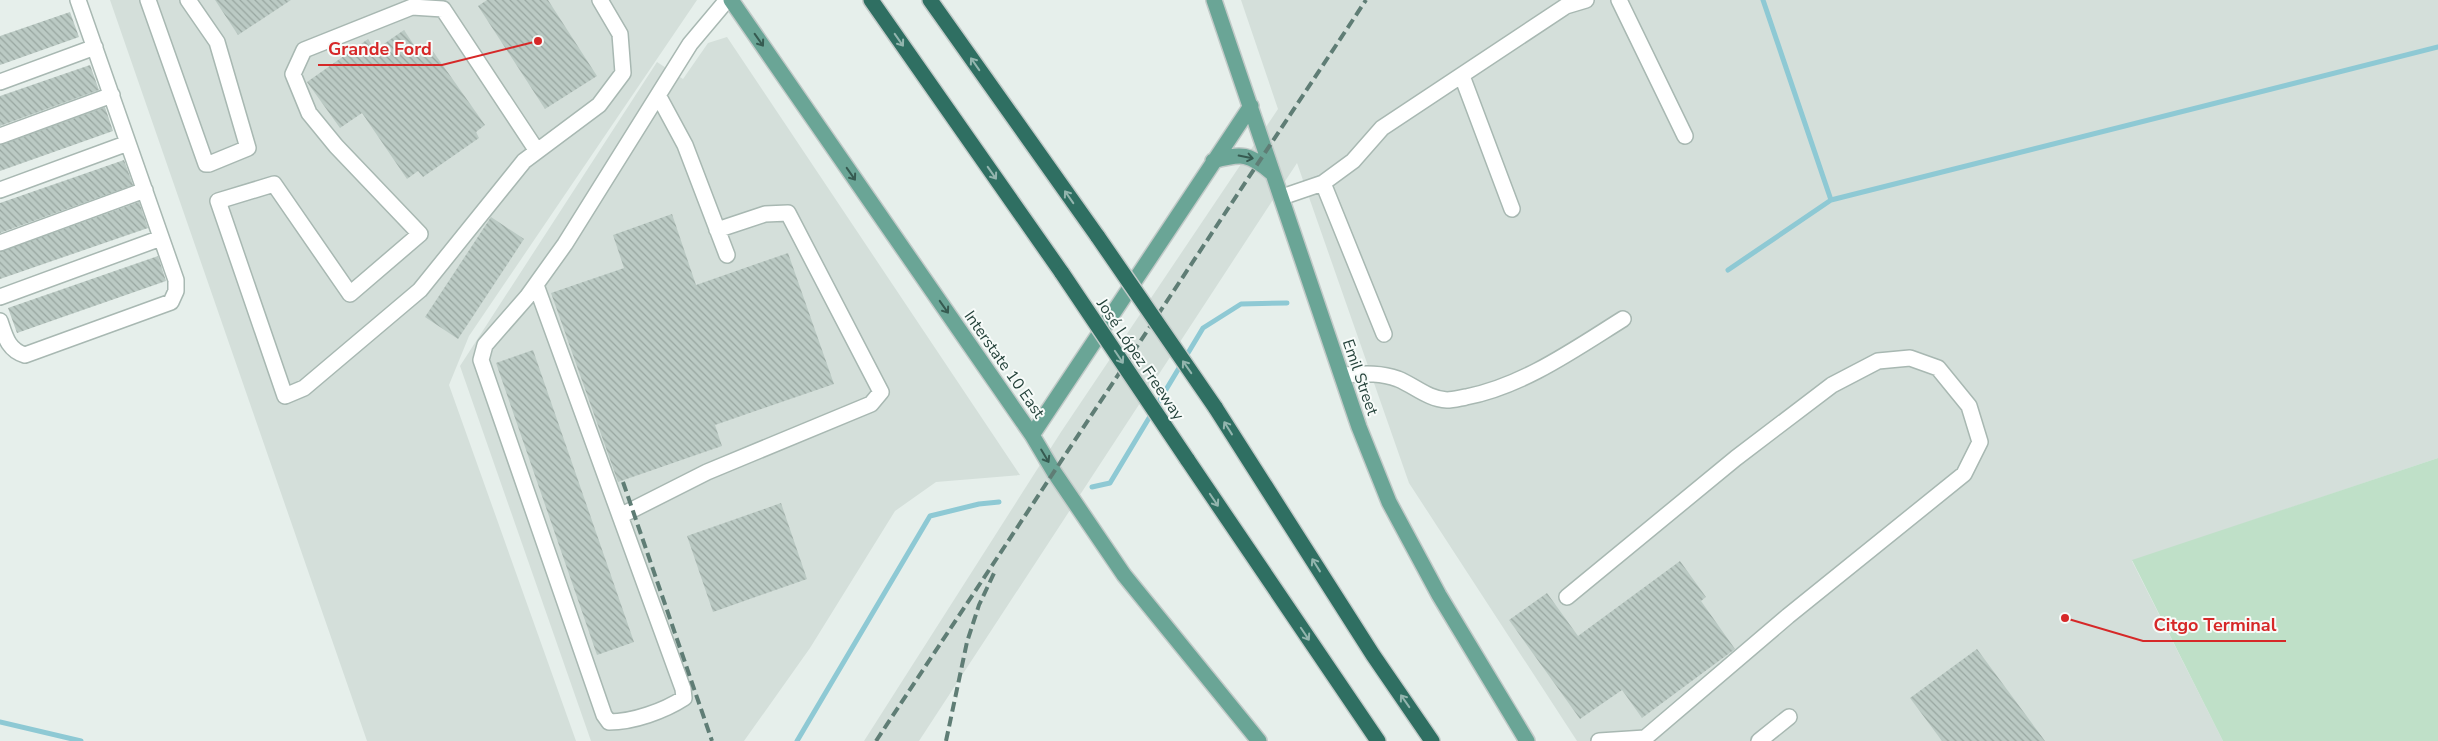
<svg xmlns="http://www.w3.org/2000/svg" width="2438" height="741" viewBox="0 0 2438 741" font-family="'Nunito Sans',sans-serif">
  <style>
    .built { fill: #d4dfda }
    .green { fill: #bfe0c8 }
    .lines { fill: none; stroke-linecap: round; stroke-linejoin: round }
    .stream { stroke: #8ec9d4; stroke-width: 5 }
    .building { fill: url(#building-back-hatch) }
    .minor-casing { stroke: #a8b8b2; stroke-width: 18 }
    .major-casing { stroke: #c2cac8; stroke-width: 18 }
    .highway-casing { stroke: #c2cac8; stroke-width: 18 }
    .minor { stroke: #fff; stroke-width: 15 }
    .major { stroke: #6aa596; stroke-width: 15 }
    .highway { stroke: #2f6f62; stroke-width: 15 }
    .rail { stroke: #5f7d75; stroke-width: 4; stroke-dasharray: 10 5; stroke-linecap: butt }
    .highway-bridge-casing { stroke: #c2cac8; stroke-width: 18; stroke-linecap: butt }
    .highway-bridge { stroke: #2f6f62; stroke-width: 15 }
    .oneway { stroke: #365b51 }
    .oneway2 { stroke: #93b5ae }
    .labels { text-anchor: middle; stroke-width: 4; stroke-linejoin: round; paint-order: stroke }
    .street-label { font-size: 16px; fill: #24423a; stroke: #f7fbf9 }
    .leader { fill: none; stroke: #d62828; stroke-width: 2 }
    .callout-dot { fill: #d62828; stroke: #f7fbf9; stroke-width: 2 }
    .callout-label { font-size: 18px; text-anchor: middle; font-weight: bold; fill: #d62828; stroke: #f7fbf9; stroke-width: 4; stroke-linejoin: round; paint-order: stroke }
  </style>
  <defs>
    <pattern id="building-back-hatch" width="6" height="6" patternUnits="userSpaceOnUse" patternTransform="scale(1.25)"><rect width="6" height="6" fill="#bbcac4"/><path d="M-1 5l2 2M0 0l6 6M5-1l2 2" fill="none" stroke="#98a6a0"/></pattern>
  </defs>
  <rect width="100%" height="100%" fill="#e6efeb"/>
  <path class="built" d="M110,0h587l-228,336 -20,49 127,356h-209z
    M1241,0h1197v458l-306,103 91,180h-646l-168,-258 -112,-320 -378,578h-55l197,-309 217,-323z
    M727,37l293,438 -84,7 -41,29 -85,137 -66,93h-153l-131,-375 197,-304 26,17 25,-36z"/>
  <path class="green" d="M2438,458v283h-215l-91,-181z"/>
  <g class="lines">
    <path class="stream" d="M1763,0l68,200
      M1728,270l103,-70 607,-153
      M1092,487l18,-4 93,-155 38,-24 46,-1
      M0,722l81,19
      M797,741l133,-225 49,-12 20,-2"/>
  </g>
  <path class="building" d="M215,0h76l-53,35z
    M487,0h61l49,76 -52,33 -67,-103z
    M70,12l9,25 -79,28v-29z
    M404,30l18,27 10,-7 53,75 -9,7 3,6 -56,39 -5,-6 -11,8 -45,-66 -22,15 -33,-46 61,-43 7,11z
    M90,65l9,25 -99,36v-30z
    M105,107l8,24 -113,40v-26z
    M124,160l9,25 -133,48v-30z
    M139,202l9,26 -148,51v-27z
    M672,214l24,71 92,-32 46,131 -119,41 7,21 -104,36 -67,-189 73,-25 -11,-33z
    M491,217l33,22 -66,100 -33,-22z
    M158,256l8,25 -149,52 -9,-25z
    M533,350l101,292 -37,13 -101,-292z
    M781,503l26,76 -94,33 -26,-76z
    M1680,561l26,36 -5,4 34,48 -93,69 -20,-28 -42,29 -71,-99 38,-27 31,43z
    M1977,649l68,92h-103l-32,-43z"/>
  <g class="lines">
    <g class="minor-casing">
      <path id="minor" d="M148,0l58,164h3l39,-16 -31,-106 -29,-42
        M1619,0l66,136
        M1462,76l50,133
        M0,82l95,-35
        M658,95l27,50 42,110
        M0,136l112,-41
        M537,151l-94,-142 -31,-2 -108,43 -11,24 16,39 27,33 84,88 -70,60 -76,-110 -56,17 67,195 19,-8 116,-98 104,-129 75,-56 24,-32 -3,-39 -20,-34
        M1323,183l61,151
        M0,190l128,-47
        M1282,197l41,-14 30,-22 29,-33 184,-122 20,-6
        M0,243l145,-53
        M536,285l147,404 1,9c-20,13 -51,24 -75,24l-5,-7 -123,-355 4,-15 42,-48 38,-53 125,-200 37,-44
        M0,297l161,-59
        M0,321c5,15 8,29 25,34l146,-53 5,-11v-11l-98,-280
        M1342,375c20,-1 37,-3 56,4 17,7 30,20 49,21 6,0 13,-2 19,-3 57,-11 109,-48 157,-78
        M620,516l87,-44 164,-68 10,-12 -93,-179 -23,1 -48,16
        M1567,597l169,-139 96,-73 46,-24 32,-3 28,10 31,38 11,36 -16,32 -176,142 -143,122 -46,3
        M1759,741l30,-24"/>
    </g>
    <g class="major-casing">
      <path id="major" d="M731,0l301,435 22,37 70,103 135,166
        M1214,0l145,427 30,75 50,93 88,146
        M1213,161c29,-8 36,-8 59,12
        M1032,435l219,-329"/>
    </g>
    <g class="highway-casing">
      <path id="highway" d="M871,0l191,273
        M930,0l168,237
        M1215,407l158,248 59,86
        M1187,459l191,282"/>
    </g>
    <use href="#minor" class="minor"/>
    <use href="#major" class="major"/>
    <use href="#highway" class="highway"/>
    <path class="rail" d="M623,482l89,259
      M876,741l490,-741
      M946,741l21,-99 12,-37 17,-36"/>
    <g class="highway-bridge-casing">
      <path id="highway-bridge" d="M1098,237l117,170
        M1062,273l125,186"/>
    </g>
    <use href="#highway-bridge" class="highway-bridge"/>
  </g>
  <defs><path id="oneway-shaft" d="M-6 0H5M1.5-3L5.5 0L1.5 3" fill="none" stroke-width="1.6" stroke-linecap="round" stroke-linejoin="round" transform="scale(1.25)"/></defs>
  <g class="oneway">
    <use href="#oneway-shaft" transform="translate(759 40) rotate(55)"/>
    <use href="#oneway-shaft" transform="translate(1246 157) rotate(11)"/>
    <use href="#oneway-shaft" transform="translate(851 174) rotate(55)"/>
    <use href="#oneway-shaft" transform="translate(944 307) rotate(55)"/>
    <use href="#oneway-shaft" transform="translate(1045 456) rotate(59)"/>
  </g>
  <g class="oneway2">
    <use href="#oneway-shaft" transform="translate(899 40) rotate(55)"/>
    <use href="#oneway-shaft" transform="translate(975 64) rotate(-125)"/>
    <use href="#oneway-shaft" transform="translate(992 173) rotate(55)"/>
    <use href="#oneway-shaft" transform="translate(1069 197) rotate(-125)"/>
    <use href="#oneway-shaft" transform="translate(1119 357) rotate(56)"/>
    <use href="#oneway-shaft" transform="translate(1187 367) rotate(-125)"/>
    <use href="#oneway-shaft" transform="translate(1228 428) rotate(-122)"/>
    <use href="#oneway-shaft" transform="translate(1214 500) rotate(56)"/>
    <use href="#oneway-shaft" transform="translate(1316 565) rotate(-122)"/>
    <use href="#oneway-shaft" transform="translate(1305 634) rotate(56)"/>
    <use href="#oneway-shaft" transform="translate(1405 701) rotate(-125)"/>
  </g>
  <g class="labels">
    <g class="street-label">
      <text transform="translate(1141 359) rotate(56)" y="6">José López Freeway</text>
      <text transform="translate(1005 364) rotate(55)" y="6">Interstate 10 East</text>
      <text transform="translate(1361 377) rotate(71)" y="6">Emil Street</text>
    </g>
  </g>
  <path class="leader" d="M538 41L442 65H318M2065 618L2143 641H2286"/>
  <g class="callout-dot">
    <circle cx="538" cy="41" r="5"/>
    <circle cx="2065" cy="618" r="5"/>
  </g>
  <g class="callout-label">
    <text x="380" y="55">Grande Ford</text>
    <text x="2215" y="631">Citgo Terminal</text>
  </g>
</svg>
